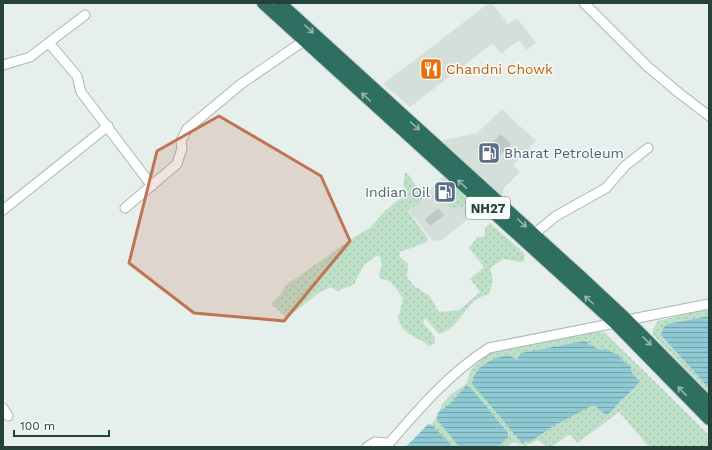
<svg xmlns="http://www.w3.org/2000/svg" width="712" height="450" viewBox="0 0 712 450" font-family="'Work Sans',sans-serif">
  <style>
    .built { fill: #d4dfda }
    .grass { fill: url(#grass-dots) }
    .water { fill: url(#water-rules) }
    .building { fill: #bbcac4 }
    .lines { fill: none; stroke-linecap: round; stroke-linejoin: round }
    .minor-casing { stroke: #a8b8b2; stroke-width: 11 }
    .highway-casing { stroke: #c2cac8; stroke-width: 14 }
    .minor { stroke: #fff; stroke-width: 9 }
    .highway { stroke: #2f6f62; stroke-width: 12 }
    .oneway { stroke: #93b5ae }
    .marked { fill: #c07456; fill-opacity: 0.2; stroke: #c07456; stroke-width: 3; stroke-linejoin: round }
    .labels { text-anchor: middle; stroke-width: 3; stroke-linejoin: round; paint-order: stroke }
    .shield { fill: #f7fbf9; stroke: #637a73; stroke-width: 1 }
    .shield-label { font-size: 13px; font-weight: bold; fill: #24423a }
    .food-label { font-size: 14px; fill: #c56008; stroke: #f7fbf9; text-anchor: start }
    .service-label { font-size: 14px; fill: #4e5e75; stroke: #f7fbf9; text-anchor: start }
  </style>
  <defs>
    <pattern id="grass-dots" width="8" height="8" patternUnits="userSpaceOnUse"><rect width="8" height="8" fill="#bfe0c8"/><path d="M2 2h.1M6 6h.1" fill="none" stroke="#a4c1ad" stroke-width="1.8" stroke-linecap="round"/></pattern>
    <pattern id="water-rules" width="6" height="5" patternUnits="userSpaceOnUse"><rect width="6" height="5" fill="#8ec9d4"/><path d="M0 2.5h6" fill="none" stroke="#74a5ad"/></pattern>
  </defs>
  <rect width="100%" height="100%" fill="#e6efeb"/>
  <path class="built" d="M489,3h3l16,21 9,-6 19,25 -9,7 -8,-10 -18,14 -8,-11 -83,64 -27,-23z
    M502,109l34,32 -23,24 7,7 -16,16 -2,9 -62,-56 37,-8z
    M445,175l35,34 -38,31 -9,1 -24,-30z"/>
  <path class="grass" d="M405,173l3,1 10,15 9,-1 3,2v3l-22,18 20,28 -3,4 -25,9 -1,4 9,8 -1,13 7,9 16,10 9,16 21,-2 20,-18 -10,-13 14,-12 -15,-19 8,-10 8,-2v-8l5,-5 33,29 2,3 -2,7 -19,-3 -14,9 3,13 -4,13c-25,5 -27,35 -50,40l-14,-16 -2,5c6,6 12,11 12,20l-6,3c-14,-12 -28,-10 -31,-30l2,-4 3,-14 -12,-16 -11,-4 -1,-3 3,-11 -2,-7 -2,-2 -14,10 -10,19 -16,7 -7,-4 -11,5 -33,26 -16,-14 12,-13 2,-5 72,-51 12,-6 15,-17 19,-16 3,-7 -3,-4z
    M456,187l13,13 -7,7 -11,1c-10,-6 -6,-18 5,-21z
    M709,308v85l-55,-57 -2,-5 6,-10z
    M604,332l105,103v12h-60l-30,-35 -42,31 -7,-9 -19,13h-5l-8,-7 -14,6 -10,-4 -7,5h-102l29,-26 9,-18 7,-8 16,-11 6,-16 20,-18 94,-17z"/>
  <path class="water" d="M709,316v72l-48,-53 3,-8 4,-3z
    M585,341l14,9 6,-1 13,6 7,8c8,2 4,5 8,12l7,6c-6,8 -13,14 -20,20 -5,5 -7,11 -14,14l-11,-9h-4l-39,21 -19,13 -11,3 -50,-59c2,-19 23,-27 38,-29l7,5 4,-7z
    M466,386l5,2 37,45v5l-11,9h-38l-22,-28 1,-6 13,-10z
    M428,424l6,3 19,20h-47z"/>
  <path class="building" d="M501,134l10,10 -14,14 -10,-10z
    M438,208l6,7 -14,11 -5,-7z"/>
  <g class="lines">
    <g class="minor-casing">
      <path id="minor" d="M584,3l63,63 32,27 30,23
        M49,43l28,33 4,16 71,94
        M3,65l27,-8 55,-42
        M125,208l52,-44 5,-16 -1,-7 6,-12 54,-45 64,-44
        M3,210l105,-84
        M534,234l22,-18 50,-28 19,-22 23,-18
        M627,320l82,-16
        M3,408l5,8
        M367,447l8,-5 14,1
        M386,447c30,-35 63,-74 103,-99l126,-25"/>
    </g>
    <g class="highway-casing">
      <path id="highway" d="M263,3l352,320 94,96
        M280,3l302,275 45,42 82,83"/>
    </g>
    <use href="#minor" class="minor"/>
    <use href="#highway" class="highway"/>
  </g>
  <defs><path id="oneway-shaft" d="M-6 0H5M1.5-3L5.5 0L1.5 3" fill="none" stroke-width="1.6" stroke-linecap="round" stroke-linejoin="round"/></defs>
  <g class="oneway">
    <use href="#oneway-shaft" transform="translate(309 29) rotate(42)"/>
    <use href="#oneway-shaft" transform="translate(366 97) rotate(-138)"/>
    <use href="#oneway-shaft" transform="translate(415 126) rotate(42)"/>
    <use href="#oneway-shaft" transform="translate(462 184) rotate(-137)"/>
    <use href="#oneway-shaft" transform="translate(522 223) rotate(42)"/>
    <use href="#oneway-shaft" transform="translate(589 300) rotate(-138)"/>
    <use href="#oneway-shaft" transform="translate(647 341) rotate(45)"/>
    <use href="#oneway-shaft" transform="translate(682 391) rotate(-134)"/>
  </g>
  <path class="marked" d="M219,116l102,60 29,65 -66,80 -90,-8 -65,-50 28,-112z"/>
  <defs>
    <g id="restaurant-square" transform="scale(1.15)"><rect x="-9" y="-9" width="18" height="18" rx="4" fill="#e8710a" stroke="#f7fbf9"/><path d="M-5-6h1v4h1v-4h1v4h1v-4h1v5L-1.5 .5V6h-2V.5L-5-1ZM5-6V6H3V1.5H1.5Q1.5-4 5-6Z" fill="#fff"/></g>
    <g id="fuel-square" transform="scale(1.15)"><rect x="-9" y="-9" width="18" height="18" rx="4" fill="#5c6f8a" stroke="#f7fbf9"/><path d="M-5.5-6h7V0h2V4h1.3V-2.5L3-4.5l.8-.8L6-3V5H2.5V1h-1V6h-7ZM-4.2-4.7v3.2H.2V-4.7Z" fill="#fff"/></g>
  </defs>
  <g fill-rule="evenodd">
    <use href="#restaurant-square" x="431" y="69"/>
    <use href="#fuel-square" x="489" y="153"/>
    <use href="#fuel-square" x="445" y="192"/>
  </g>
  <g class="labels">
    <rect class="shield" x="466" y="197" width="44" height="22" rx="3"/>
    <g class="shield-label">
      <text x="488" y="213">NH27</text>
    </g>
    <g class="food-label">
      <text x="446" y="74">Chandni Chowk</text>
    </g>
    <g class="service-label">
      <text x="504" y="158">Bharat Petroleum</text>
      <text x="430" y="197" text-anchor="end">Indian Oil</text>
    </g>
  </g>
  <rect width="712" height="450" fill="none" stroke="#24423a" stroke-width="8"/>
  <path d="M14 430v6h95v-6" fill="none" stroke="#24423a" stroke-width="2"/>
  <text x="20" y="430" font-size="12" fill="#24423a" stroke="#f7fbf9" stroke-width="3" paint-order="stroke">100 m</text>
</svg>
